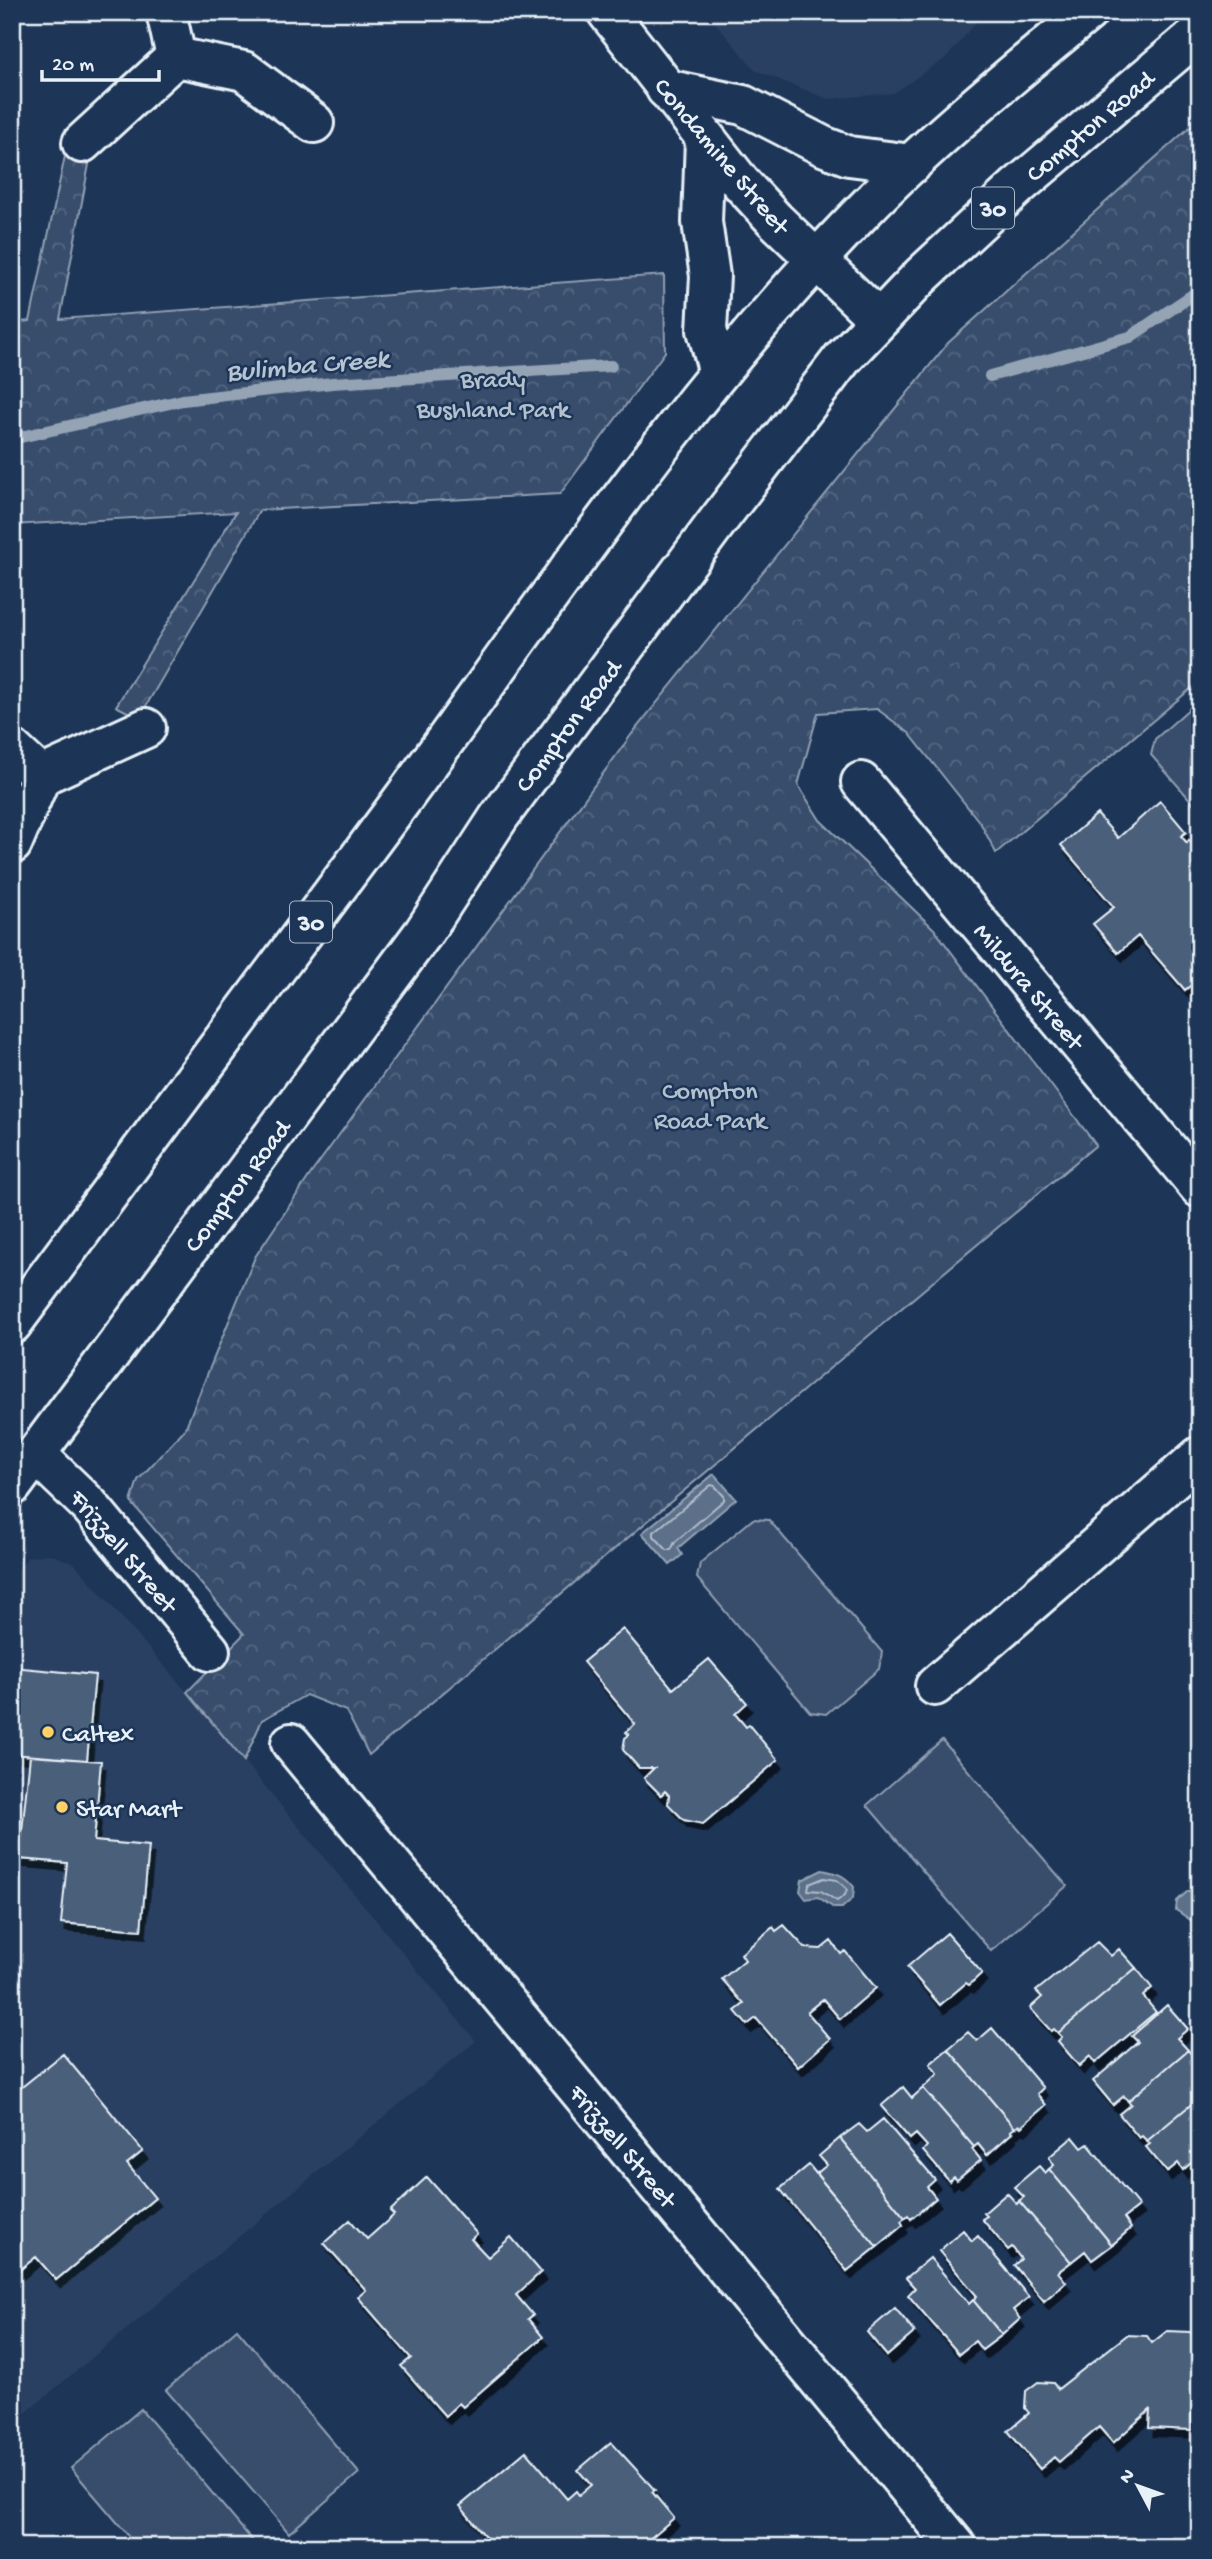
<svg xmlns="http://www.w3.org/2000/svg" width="1212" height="2559" viewBox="0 0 1212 2559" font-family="'Gochi Hand',sans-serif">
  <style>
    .built { fill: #2a4162 }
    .park { fill: url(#park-crowns); stroke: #909fb2; stroke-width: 2 }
    .garden { fill: #374d6c; stroke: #909fb2; stroke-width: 2 }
    .water { fill: #5d7089; stroke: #95a4b5; stroke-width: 2 }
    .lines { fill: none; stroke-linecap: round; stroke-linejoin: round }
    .shore { stroke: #b0bdcc; stroke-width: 2 }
    .stream { stroke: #95a4b5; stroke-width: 12 }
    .building { fill: #495e7a; stroke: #e8f1f8; stroke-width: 2; filter: url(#shadow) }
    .minor-casing { stroke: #e8f1f8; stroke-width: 44 }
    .major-casing { stroke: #e8f1f8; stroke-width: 44 }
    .minor { stroke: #1d3557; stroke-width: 38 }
    .major { stroke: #1d3557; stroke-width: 38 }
    .poi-dot { fill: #ffd166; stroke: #1d3557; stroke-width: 2.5 }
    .labels { text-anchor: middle; stroke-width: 5; stroke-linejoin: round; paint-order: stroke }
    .shield { fill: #1d3557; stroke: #abb9c8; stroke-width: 2 }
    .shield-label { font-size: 24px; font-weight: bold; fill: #e8f1f8 }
    .street-label { font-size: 26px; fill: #e8f1f8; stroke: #1d3557 }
    .park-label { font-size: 26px; fill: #b3c0ce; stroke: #1d3557 }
    .poi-label { font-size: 26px; fill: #e8f1f8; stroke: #1d3557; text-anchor: start }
    .water-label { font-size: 28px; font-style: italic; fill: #b7c4d1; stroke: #1d3557 }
  </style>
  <defs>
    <pattern id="park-crowns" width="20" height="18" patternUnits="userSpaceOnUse" patternTransform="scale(1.75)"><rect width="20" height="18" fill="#374d6c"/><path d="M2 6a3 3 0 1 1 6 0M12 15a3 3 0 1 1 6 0" fill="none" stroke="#546782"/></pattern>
    <filter id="shadow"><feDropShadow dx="4.5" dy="8" stdDeviation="0" flood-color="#0009"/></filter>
  </defs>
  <rect width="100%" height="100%" fill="#1d3557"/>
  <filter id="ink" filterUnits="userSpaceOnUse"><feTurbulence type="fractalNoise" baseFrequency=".0143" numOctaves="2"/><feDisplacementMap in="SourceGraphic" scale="14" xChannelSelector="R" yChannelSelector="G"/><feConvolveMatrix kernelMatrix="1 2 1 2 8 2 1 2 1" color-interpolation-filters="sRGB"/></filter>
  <g filter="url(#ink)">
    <path class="built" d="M706,12h279l-38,45 -53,36 -66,6 -73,-29z
      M49,1554l25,9 113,129 289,349 -464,383v-846l16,-21z"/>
    <path class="park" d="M1200,118v563l-204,172 -15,-29 -72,-91 -32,-24 -59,4 -20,72 22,35 114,109 162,216 -727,610 -23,-44 -40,-16 -44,25 -18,41 -57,-69 57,-58 -113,-132 7,-22 47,-51 70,-172 57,-85 322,-441 314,-388z
      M65,156l25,3 -30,160 604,-44 1,77 -105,142 -300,16 -121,208 -23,-12 120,-194 -224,13v-202l18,-2z"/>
    <path class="garden" d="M1200,699v112l-49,-56 4,-16z
      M753,1519l16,1 113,132 -3,17 -53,45 -16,-2 -113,-134 3,-15z
      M942,1740l125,146 -76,65 -124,-146z
      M237,2329l122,144 -70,60 -123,-143z
      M141,2409l117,138h-120l-67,-79z"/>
    <path class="water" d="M714,1474l22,25 -58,49 4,7 -12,10 -28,-32z
      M822,1870c15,3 23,5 32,17l-1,11 -11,10h-8l-16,-11 -12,2 -6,-8 2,-11z
      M1200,1882v38l-8,1 -16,-11 1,-9 11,-10h6z"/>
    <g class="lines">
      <path class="shore" d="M711,1485l4,1 9,10v4l-49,42 -4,8h-4l-13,-14v-4z
        M824,1878l13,2 10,9 -2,6 -8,6 -16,-10 -13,-1 1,-6z"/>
      <path class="stream" d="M990,376l140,-39 70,-47
        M12,439l171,-39 149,-17 279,-17"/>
    </g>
    <path class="building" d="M1160,801l26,31 -5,4 6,7 2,-3 11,13v125l-15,12 -47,-54 -20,17 -25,-29 21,-17 -53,-62 36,-31 21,24z
      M623,1629l50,60 36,-30 38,44 -12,11 11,13 3,-2 29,35 -75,64 -19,-4 -16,-16 1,-9 -4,-4 -4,4 -17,-17 10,-10h-15l-16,-18 2,-12 4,-3 -3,-3 9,-8 -52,-62z
      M12,1667l83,8 -8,85 -75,-6z
      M30,1756l71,5 -7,80 55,5 -8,84 -80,-7 6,-60 -48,-4z
      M784,1925l21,23 16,1 10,-8 10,13 4,-3 31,37 -36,31 -17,-20 -16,13 23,27 -32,28 -42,-49 -9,7 -12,-14 9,-7 -22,-25 23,-19 -4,-6 32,-27 3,4z
      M947,1933l35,40 -13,12 -3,-2 -26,22 -33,-38z
      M1097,1942l14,14 8,-7 17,19 -78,65 -4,-4 -3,2 -21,-23 12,-11 -6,-6z
      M1136,1968l16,20 -9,8 13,16 -61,51 -5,-7 -11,10 -21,-25 4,-4 -4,-4z
      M1167,2005l21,24 -11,9 11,12 -60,51 -4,-5 -11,9 -20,-24 45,-39 -6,-6z
      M992,2028l51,60 -6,6 9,11 -25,22 -2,-2 -4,3 -67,-79 20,-17 9,9z
      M948,2049l67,79 -5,3 2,2 -25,22 -9,-11 -4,3 -51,-59 15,-14 -8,-10z
      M1188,2050l10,12 2,-1v36l-53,44 -5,-5 -3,2 -20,-24 12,-10 -3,-3z
      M63,2054l80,97 -16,13 28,34 -99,82 -20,-23 -24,19v-181z
      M903,2087l9,11 11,-10 51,59 -2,2 9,11 -24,20 -3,-3 -5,4 -26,-30 4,-5 -11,-12 -6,5 -29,-33z
      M1200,2097v58l-17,15 -5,-7 -11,9 -21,-25 4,-3 -3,-3z
      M883,2119l52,61 -8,7 9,11 -25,21 -3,-4 -3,3 -65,-80 19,-14 8,8z
      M1073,2137l9,11 6,-4 51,62 -15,12 7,10 -19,17 -63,-76 5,-4 -5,-8z
      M840,2138l65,80 -4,3 2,4 -26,22 -61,-73 11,-9 -8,-9z
      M809,2165l68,82 -30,24 -67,-82z
      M1039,2166l6,7 4,-4 63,76 -20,15 -7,-9 -14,11 -52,-61 5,-4 -10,-10z
      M427,2177l50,57 -6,5 17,18 23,-20 30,35 -25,23 17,20 -5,4 15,18 -80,70 -4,-4 -14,13 -44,-50 10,-8 -53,-61 8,-7 -42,-47 26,-23 17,19 27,-24 -4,-4z
      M1007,2193l10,11 2,-3 52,61 -13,10 8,10 -22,19 -30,-36 7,-6 -9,-12 -4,3 -26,-31 5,-3 -3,-3z
      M963,2230l9,11 6,-5 51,61 -16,13 7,9 -18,16 -29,-35 4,-4 -38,-45z
      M930,2258l39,46 4,-4 29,35 -20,15 -7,-9 -16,13 -51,-59 7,-7 -9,-10z
      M895,2308l20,24 -28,24 -20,-24z
      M1167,2331l23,1 10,10v78l-8,-8v18l-43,-2 1,-18 -37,33 -14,-16 -40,35 -5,-5 -14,12 -32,-38 21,-18 -4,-5 1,-17 12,-9 15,1 5,6 69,-54 20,1 5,7z
      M611,2442l44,48 -3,2 22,26 -34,29h-118l-2,-6 -7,6h-19l-34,-41 66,-55 41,48 9,-8 3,4 12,-10 -13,-15z"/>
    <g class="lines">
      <g class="minor-casing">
        <path id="minor" d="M166,12l10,45
          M607,12l133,170 35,38 103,99
          M82,143l94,-86 68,14 70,52
          M12,749l29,27 105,-48
          M861,782l339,406
          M12,844l29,-68
          M36,1454l53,51 121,146
          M935,1686l265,-230
          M291,1743l666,804"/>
      </g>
      <g class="major-casing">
        <path id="major" d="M666,89l77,16 80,41 26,10 63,8
          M705,139l-3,83 8,54 -3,54 12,43
          M12,1324c130,-177 263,-351 393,-528 146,-200 285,-409 459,-586 69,-71 147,-134 224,-198
          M12,1486l412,-554 75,-115 215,-291 128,-167 79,-83 97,-90 182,-154"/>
      </g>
      <use href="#minor" class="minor"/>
      <use href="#major" class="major"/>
    </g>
  </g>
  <g class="poi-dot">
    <circle cx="48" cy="1732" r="7"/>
    <circle cx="62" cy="1807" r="7"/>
  </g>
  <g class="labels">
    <g class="shield">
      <rect x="972" y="187.5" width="42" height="41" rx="5"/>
      <rect x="290" y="901.5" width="42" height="41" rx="5"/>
    </g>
    <g class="shield-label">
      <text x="993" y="216">30</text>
      <text x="311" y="930">30</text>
    </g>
    <g class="street-label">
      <text transform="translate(1089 125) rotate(-40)" y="9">Compton Road</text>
      <text transform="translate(723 155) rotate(50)" y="9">Condamine Street</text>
      <text transform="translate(567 725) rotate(-53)" y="9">Compton Road</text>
      <text transform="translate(1030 985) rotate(50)" y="9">Mildura Street</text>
      <text transform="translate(236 1185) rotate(-53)" y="9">Compton Road</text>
      <text transform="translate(125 1550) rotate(50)" y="9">Frizzell Street</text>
      <text transform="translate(624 2145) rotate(50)" y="9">Frizzell Street</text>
    </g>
    <g class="park-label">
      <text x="493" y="387">Brady<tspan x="493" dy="30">Bushland Park</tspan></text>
      <text x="710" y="1098">Compton<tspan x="710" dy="30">Road Park</tspan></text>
    </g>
    <g class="poi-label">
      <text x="62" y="1741">Caltex</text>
      <text x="76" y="1816">Star Mart</text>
    </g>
    <g class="water-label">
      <text transform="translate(307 363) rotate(-5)" y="10">Bulimba Creek</text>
    </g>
  </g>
  <rect width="1212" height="2559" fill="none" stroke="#1d3557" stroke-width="42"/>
  <rect x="21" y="21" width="1170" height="2517" fill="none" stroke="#e8f1f8" stroke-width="2.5" filter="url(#ink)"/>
  <g transform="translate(1138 2486) rotate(311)" stroke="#1d3557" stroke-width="5" paint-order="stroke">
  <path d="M0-5L12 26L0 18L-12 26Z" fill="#e8f1f8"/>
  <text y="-10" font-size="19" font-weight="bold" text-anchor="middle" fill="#e8f1f8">N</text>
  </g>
  <path d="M42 70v10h117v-10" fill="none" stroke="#e8f1f8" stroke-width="3.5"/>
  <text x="52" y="70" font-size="21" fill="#e8f1f8" stroke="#1d3557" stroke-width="5" paint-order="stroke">20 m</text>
</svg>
